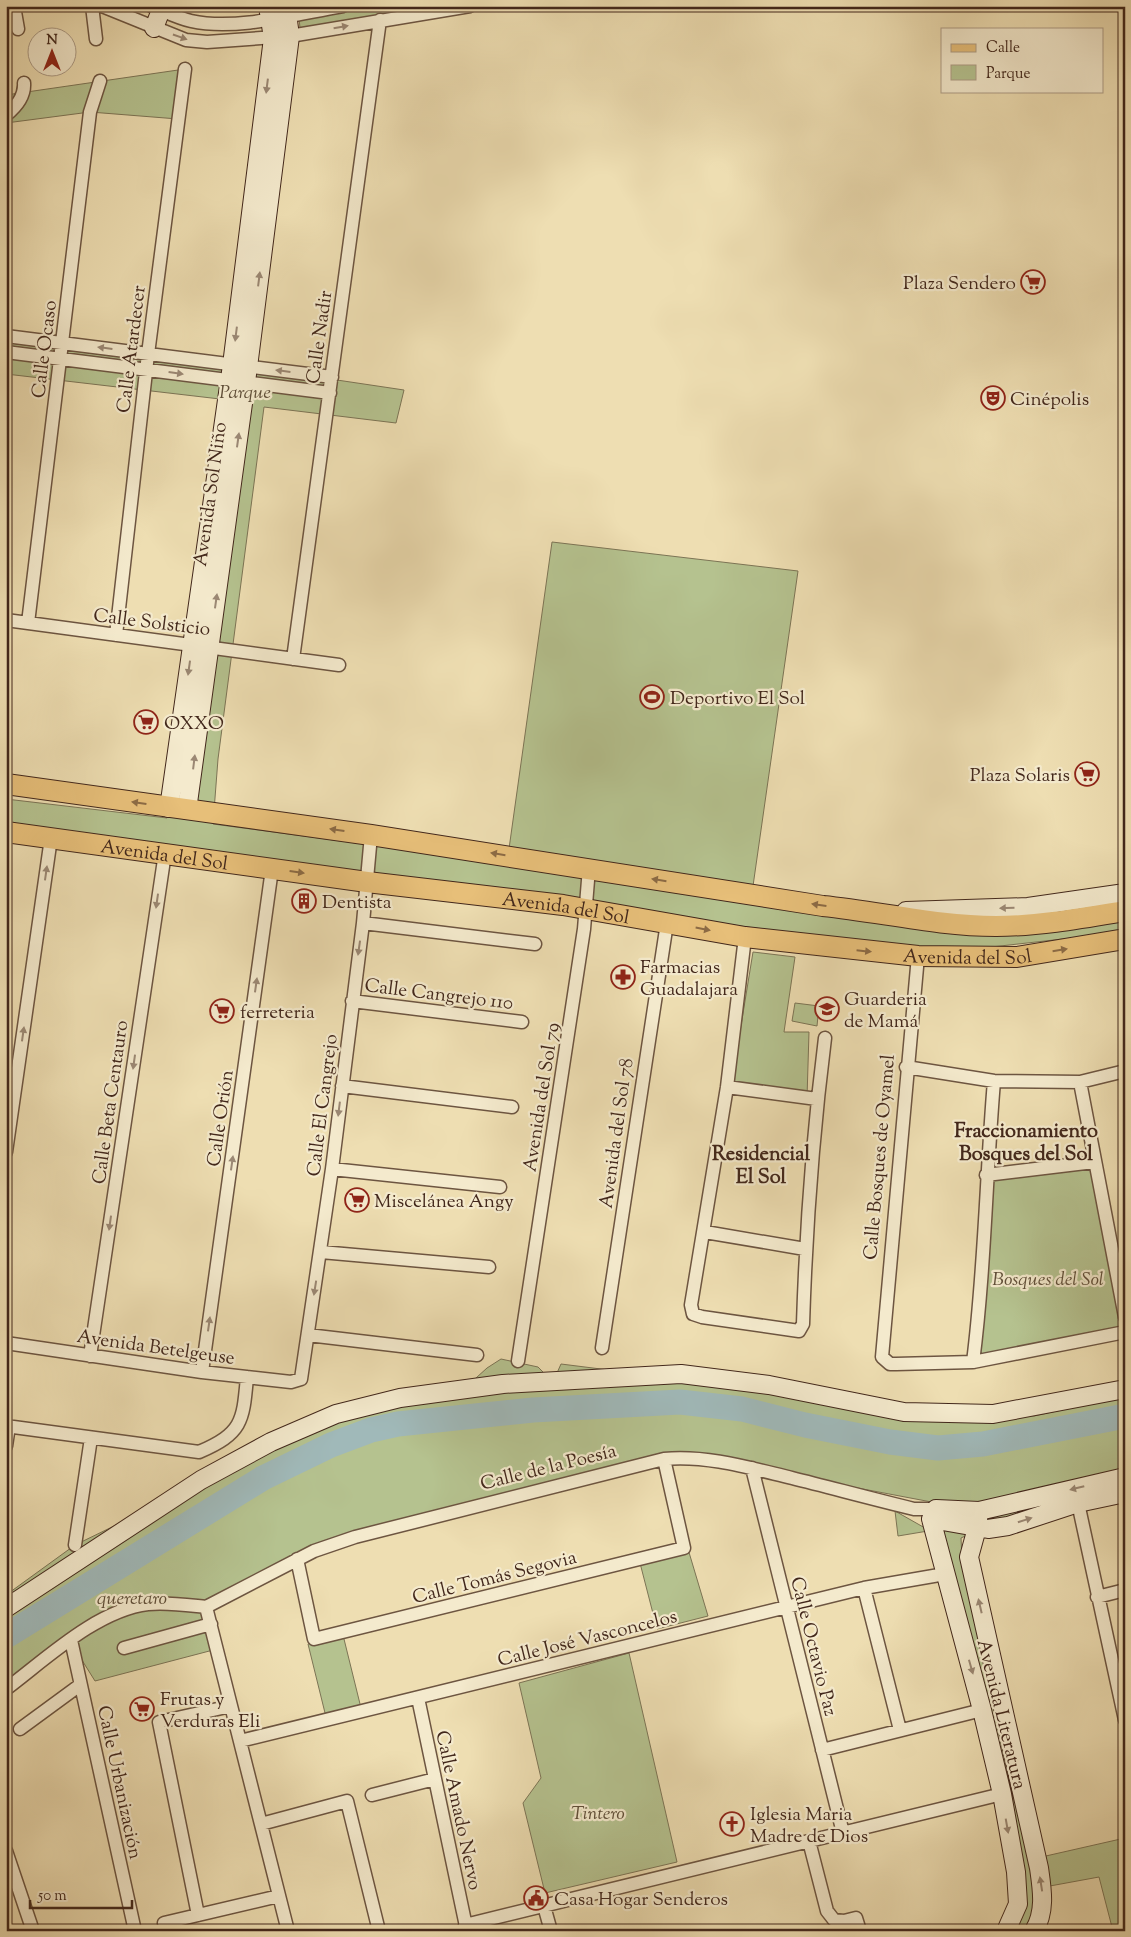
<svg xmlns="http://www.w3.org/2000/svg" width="1131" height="1937" viewBox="0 0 1131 1937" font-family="'Sorts Mill Goudy',serif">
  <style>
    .green { fill: #b5c28f; stroke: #7c7455 }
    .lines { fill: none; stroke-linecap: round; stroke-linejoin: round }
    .river { stroke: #a0b9b9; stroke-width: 25 }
    .street-casing { stroke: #6d5541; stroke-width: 15 }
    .secondary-casing { stroke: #42271b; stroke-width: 20 }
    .primary-casing { stroke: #42271b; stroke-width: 22 }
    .street { stroke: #f4eacd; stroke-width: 12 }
    .secondary { stroke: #f4eacd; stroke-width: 18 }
    .primary { stroke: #e7bf79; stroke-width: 20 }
    .oneway { fill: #9b8874 }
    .oneway2 { fill: #8c6b45 }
    .labels { text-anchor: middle; stroke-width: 4.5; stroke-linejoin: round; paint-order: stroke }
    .poi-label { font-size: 19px; fill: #42271b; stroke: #f4eacd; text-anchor: start }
    .street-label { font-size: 19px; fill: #42271b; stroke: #f4eacd }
    .park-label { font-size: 19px; font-style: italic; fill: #5f4e38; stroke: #f4eacd }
    .neighbourhood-label { font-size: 20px; font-weight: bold; fill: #42271b; stroke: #f4eacd }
  </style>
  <rect width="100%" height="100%" fill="#eedeb2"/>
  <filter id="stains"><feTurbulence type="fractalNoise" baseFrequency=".004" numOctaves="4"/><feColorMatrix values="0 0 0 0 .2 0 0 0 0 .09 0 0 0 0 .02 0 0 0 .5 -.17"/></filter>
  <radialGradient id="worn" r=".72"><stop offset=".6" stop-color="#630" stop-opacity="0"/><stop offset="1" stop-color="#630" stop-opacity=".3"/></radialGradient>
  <path class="green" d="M268,6h18l-43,360 161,24 -8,33 -132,-16 -46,352 -5,65 294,39 45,-321 246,29 -46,322 199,28 174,-29v40l-187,21 -932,-127v-27l161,19 44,-305 9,-114 -214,-25v-39l226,29z
    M375,6h57l-132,22 -1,-10z
    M185,69l-7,50 -88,-7 -84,11v-28z
    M753,952l42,5 -11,75h25l-2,66 -76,-11z
    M795,1003l24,3 -2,20 -25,-5z
    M1094,1162l31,155v15l-152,30 13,-187z
    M501,1359l37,8 15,15 8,-18 271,34 202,18 91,-20v80l-146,35 -227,-43 -88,-9 -309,78 -149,70 11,42 -122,32 -25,-40 -64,49v-95l69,-50 109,-53 108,-58 174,-47 21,-19z
    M1125,1481l-127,40 -37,17 1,21 75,299 88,-20v93h-12l-14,-54 -60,11 2,9 -16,34h-20l14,-14 -5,-55 -80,-332 -36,6 -3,-25 30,17z
    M688,1549l20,67 -51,13 -17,-66z
    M343,1635l18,73 -35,9 -18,-73z
    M629,1653l48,209 -132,31 -22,-90 18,-25 -22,-95z"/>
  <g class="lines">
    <path class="river" d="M6,1636l257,-158 68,-33 40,-15 27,-6 135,-14 147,-8 62,7 63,16 85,17 48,6 45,-4 142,-28"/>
    <g class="street-casing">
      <path id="street" d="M14,6l4,23
        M92,6l4,33
        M102,6l84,34 21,2 83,-6 180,-30
        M151,6c13,5 27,12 40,15 46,10 105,-7 152,-15
        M6,115c10,-8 19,-18 18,-32
        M6,336l326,41
        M6,352l324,41
        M6,620l333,45
        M28,623l62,-511 10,-31
        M116,635l32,-281 37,-285
        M293,659l87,-639
        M363,923l172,21
        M745,937l-18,150 -36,218 2,9 9,3 97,14 4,-7c3,-95 10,-191 22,-286
        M918,956l-36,401 8,7h6l77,-2 152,-30
        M352,1001l170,21
        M906,1067l88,14 86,1 45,-11
        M1080,1082l45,235
        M342,1086l170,21
        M727,1087l90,12
        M6,1152l45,-314
        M332,1169l168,18
        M986,1175l108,-13
        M705,1232l100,17
        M321,1252l168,15
        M308,1335l169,20
        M6,1343l196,29 89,10 10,-3 31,-210 31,-246 8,-88
        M602,1348l65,-425
        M90,1356l75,-503
        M518,1361l66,-432 5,-61
        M973,1362c12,-93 13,-187 21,-281
        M202,1372l70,-503
        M6,1426l193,26c44,-19 44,-31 48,-75
        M6,1446l3,-20
        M752,1468l91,365
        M1078,1503l47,217
        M75,1545l16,-107
        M297,1559l17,80 370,-91 -20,-89
        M864,1588l36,142
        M1097,1597l28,-7
        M206,1607l108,-56 41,-14 309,-78c43,-4 86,9 128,19 40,10 81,21 122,31h22
        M206,1607l82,324
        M71,1640l64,291
        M124,1648l87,-24
        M6,1689c40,-30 91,-79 142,-85 19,-2 39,1 58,3
        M418,1698l49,233
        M20,1729l60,-44
        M240,1741l624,-153 81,-14
        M822,1750l160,-40
        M372,1795l63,-16
        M261,1824l86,-23 32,130
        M809,1841l18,70 7,9 10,1 12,-3 4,13
        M6,1851l27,80
        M544,1906l7,25
        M198,1915l-39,-193 72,-16
        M164,1923l115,-27
        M465,1925l537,-131"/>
    </g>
    <g class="secondary-casing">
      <path id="secondary" d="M154,28l7,-18
        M169,808l63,-443 41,-327 -5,-32
        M187,810l61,-443 42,-331 -4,-30
        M906,911l122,-4 97,-14
        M979,1511l-2,17 -8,29 70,311c3,21 7,43 -5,63
        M931,1519l57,10 20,-3 70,-23 47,-10
        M6,1608l195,-128 70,-38 65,-28 64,-16 103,-14 178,-10 88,11 135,27 89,2 132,-25
        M1006,1931l12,-27 -2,-32 -14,-78 -20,-84 -51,-191 5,-10 43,2 146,-34"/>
    </g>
    <g class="primary-casing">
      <g id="primary">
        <path d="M6,784l365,51 452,71c58,6 115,20 173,20 43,0 87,-8 129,-15"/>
        <path id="s1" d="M6,832l361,50 196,23 182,32 173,19 99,1 108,-18"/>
      </g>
    </g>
    <use href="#street" class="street"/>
    <use href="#secondary" class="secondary"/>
    <use href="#primary" class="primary"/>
  </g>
  <defs><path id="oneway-solid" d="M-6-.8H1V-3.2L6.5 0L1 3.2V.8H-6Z" transform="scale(1.25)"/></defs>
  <g class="oneway">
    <use href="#oneway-solid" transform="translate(341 27) rotate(-10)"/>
    <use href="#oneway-solid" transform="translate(180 37) rotate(19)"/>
    <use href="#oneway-solid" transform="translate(267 86) rotate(97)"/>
    <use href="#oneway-solid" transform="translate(259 279) rotate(-83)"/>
    <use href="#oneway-solid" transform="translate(236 334) rotate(97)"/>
    <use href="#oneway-solid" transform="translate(105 348) rotate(-173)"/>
    <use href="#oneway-solid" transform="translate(283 371) rotate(-173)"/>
    <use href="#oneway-solid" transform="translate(176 373) rotate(8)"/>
    <use href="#oneway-solid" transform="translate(238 440) rotate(-82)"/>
    <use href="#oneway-solid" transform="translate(216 601) rotate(-82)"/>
    <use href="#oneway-solid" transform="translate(189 668) rotate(98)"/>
    <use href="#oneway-solid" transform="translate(194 762) rotate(-83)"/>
    <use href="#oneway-solid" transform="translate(46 873) rotate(-82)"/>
    <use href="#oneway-solid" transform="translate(157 901) rotate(98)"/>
    <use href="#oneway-solid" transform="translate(1007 908) rotate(178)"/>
    <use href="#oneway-solid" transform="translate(359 948) rotate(98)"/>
    <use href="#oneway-solid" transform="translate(256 985) rotate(-82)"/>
    <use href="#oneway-solid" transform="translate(23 1034) rotate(-82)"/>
    <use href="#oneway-solid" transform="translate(134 1062) rotate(98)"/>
    <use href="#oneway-solid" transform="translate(339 1109) rotate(97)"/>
    <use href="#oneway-solid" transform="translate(232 1163) rotate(-82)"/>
    <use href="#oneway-solid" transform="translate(110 1223) rotate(98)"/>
    <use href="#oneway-solid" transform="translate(315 1288) rotate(99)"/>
    <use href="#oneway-solid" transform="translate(209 1324) rotate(-82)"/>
    <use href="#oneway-solid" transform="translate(1077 1488) rotate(166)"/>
    <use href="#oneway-solid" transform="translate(1025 1520) rotate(-18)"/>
    <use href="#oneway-solid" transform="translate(980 1606) rotate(-103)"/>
    <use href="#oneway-solid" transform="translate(971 1667) rotate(74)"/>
    <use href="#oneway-solid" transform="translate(1007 1826) rotate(80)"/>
    <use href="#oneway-solid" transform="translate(1041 1884) rotate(-99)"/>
  </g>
  <g class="oneway2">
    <use href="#oneway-solid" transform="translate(139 803) rotate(-172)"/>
    <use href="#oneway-solid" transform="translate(337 830) rotate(-172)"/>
    <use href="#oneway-solid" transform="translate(498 854) rotate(-171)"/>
    <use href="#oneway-solid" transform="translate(297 872) rotate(8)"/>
    <use href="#oneway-solid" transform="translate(659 880) rotate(-171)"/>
    <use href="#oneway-solid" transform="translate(819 905) rotate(-172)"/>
    <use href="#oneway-solid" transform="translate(703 929) rotate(11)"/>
    <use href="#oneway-solid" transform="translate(1060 950) rotate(-9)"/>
    <use href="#oneway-solid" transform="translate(864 951) rotate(6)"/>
  </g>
  <defs>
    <g id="supermarket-ring" transform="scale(1.25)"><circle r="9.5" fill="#f4eacd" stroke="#8f2418" stroke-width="1.5"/><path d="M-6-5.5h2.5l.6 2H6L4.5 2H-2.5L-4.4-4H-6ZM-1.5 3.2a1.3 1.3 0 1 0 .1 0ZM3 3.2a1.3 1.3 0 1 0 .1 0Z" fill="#8f2418"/></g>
    <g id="theatre-ring" transform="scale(1.25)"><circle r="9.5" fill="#f4eacd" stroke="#8f2418" stroke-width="1.5"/><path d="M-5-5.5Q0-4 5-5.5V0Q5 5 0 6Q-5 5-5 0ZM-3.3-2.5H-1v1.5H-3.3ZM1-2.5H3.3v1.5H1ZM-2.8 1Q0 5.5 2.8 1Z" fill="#8f2418"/></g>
    <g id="stadium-ring" transform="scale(1.25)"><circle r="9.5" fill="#f4eacd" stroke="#8f2418" stroke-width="1.5"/><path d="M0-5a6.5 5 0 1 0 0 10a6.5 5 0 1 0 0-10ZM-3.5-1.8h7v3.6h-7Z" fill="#8f2418"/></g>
    <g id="building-ring" transform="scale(1.25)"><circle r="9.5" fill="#f4eacd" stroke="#8f2418" stroke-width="1.5"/><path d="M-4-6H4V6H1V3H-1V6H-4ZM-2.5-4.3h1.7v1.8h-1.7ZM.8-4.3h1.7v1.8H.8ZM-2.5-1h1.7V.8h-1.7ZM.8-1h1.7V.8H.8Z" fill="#8f2418"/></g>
    <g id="pharmacy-ring" transform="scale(1.25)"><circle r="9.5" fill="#f4eacd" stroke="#8f2418" stroke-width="1.5"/><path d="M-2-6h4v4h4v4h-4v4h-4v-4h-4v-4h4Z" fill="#8f2418"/></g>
    <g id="school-ring" transform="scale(1.25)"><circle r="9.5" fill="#f4eacd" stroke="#8f2418" stroke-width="1.5"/><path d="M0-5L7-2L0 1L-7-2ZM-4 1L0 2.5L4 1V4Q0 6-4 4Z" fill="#8f2418"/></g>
    <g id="church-ring" transform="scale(1.25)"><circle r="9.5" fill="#f4eacd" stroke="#8f2418" stroke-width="1.5"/><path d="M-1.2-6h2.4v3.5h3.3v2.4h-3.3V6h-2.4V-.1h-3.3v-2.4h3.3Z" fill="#8f2418"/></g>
    <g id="civic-ring" transform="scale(1.25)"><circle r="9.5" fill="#f4eacd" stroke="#8f2418" stroke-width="1.5"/><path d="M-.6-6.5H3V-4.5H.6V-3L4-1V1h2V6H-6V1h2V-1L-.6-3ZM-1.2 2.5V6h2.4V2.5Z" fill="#8f2418"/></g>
  </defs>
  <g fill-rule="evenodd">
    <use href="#supermarket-ring" x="1033" y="282"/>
    <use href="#theatre-ring" x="993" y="398"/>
    <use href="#stadium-ring" x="652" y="697"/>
    <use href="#supermarket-ring" x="146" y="722"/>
    <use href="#supermarket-ring" x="1087" y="774"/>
    <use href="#building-ring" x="304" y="901"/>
    <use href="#pharmacy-ring" x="623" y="977"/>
    <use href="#school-ring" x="827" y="1009"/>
    <use href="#supermarket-ring" x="222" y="1011"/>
    <use href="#supermarket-ring" x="357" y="1200"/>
    <use href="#supermarket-ring" x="142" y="1709"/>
    <use href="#church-ring" x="732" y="1824"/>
    <use href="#civic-ring" x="536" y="1898"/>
  </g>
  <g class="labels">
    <g class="poi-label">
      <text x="1016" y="289" text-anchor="end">Plaza Sendero</text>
      <text x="1010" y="405">Cinépolis</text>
      <text x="670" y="704">Deportivo El Sol</text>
      <text x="164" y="729">OXXO</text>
      <text x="1070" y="781" text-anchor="end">Plaza Solaris</text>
      <text x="322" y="908">Dentista</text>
      <text x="640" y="973">Farmacias<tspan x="640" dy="22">Guadalajara</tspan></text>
      <text x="844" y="1005">Guarderia<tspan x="844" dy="22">de Mamá</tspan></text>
      <text x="240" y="1018">ferreteria</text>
      <text x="374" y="1207">Miscelánea Angy</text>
      <text x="160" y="1705">Frutas y<tspan x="160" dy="22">Verduras Eli</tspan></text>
      <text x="750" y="1820">Iglesia Maria<tspan x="750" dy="22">Madre de Dios</tspan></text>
      <text x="554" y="1905">Casa Hogar Senderos</text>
    </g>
    <g class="street-label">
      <text transform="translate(318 337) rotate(-82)" y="7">Calle Nadir</text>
      <text transform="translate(43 349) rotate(-83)" y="7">Calle Ocaso</text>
      <text transform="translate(130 349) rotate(-83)" y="7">Calle Atardecer</text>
      <text transform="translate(209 494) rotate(-82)" y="7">Avenida Sol Niño</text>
      <text transform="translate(152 621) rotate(7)" y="7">Calle Solsticio</text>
      <text dy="7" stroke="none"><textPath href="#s1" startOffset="160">Avenida del Sol</textPath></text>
      <text dy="7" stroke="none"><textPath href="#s1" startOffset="565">Avenida del Sol</textPath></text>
      <text dy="7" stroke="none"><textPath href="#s1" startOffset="970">Avenida del Sol</textPath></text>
      <text transform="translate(439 993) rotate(7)" y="7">Calle Cangrejo 110</text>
      <text transform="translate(540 1097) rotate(-81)" y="7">Avenida del Sol 79</text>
      <text transform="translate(109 1102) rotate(-82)" y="7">Calle Beta Centauro</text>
      <text transform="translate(321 1105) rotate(-83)" y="7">Calle El Cangrejo</text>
      <text transform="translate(219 1118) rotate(-82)" y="7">Calle Orión</text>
      <text transform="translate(615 1133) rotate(-82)" y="7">Avenida del Sol 78</text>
      <text transform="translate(878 1157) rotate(-85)" y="7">Calle Bosques de Oyamel</text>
      <text transform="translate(156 1346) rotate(8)" y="7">Avenida Betelgeuse</text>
      <text transform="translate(548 1466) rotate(-14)" y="7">Calle de la Poesía</text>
      <text transform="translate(494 1576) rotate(-14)" y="7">Calle Tomás Segovia</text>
      <text transform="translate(587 1637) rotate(-14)" y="7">Calle José Vasconcelos</text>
      <text transform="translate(815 1646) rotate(76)" y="7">Calle Octavio Paz</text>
      <text transform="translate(1003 1714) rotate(76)" y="7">Avenida Literatura</text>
      <text transform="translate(121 1782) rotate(78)" y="7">Calle Urbanización</text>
      <text transform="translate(460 1810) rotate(78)" y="7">Calle Amado Nervo</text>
    </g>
    <g class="park-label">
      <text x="245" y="398">Parque</text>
      <text x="1048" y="1285">Bosques del Sol</text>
      <text x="132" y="1604">queretaro</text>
      <text x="598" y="1819">Tintero</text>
    </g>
    <g class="neighbourhood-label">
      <text x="1026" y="1137">Fraccionamiento<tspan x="1026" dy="23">Bosques del Sol</tspan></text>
      <text x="761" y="1160">Residencial<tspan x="761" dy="23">El Sol</tspan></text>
    </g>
  </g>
  <rect width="1131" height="1937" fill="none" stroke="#eedeb2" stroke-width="25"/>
  <rect x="8" y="8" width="1116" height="1922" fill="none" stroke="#42271b" stroke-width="2.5"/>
  <rect x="12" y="12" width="1106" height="1912" fill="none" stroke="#42271b"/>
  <rect x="941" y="28" width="162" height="65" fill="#f4eacd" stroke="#ad9c86"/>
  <rect x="951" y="44" width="25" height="8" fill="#e7bf79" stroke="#ad9c86"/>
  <text x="986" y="52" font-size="15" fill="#42271b">Calle</text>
  <rect x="951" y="65" width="25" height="15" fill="#b5c28f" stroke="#ad9c86"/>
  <text x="986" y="78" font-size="15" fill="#42271b">Parque</text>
  <g transform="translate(52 52)"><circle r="24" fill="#f4eacd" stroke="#ad9c86"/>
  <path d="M0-4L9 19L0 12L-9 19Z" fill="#8f2418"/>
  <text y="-8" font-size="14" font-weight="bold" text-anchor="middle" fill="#42271b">N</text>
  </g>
  <path d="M30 1900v8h102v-8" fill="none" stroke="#42271b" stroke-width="2.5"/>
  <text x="38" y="1900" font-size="15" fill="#42271b" stroke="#f4eacd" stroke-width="4" paint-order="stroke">50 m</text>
  <rect width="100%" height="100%" filter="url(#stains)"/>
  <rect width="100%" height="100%" fill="url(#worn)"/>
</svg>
